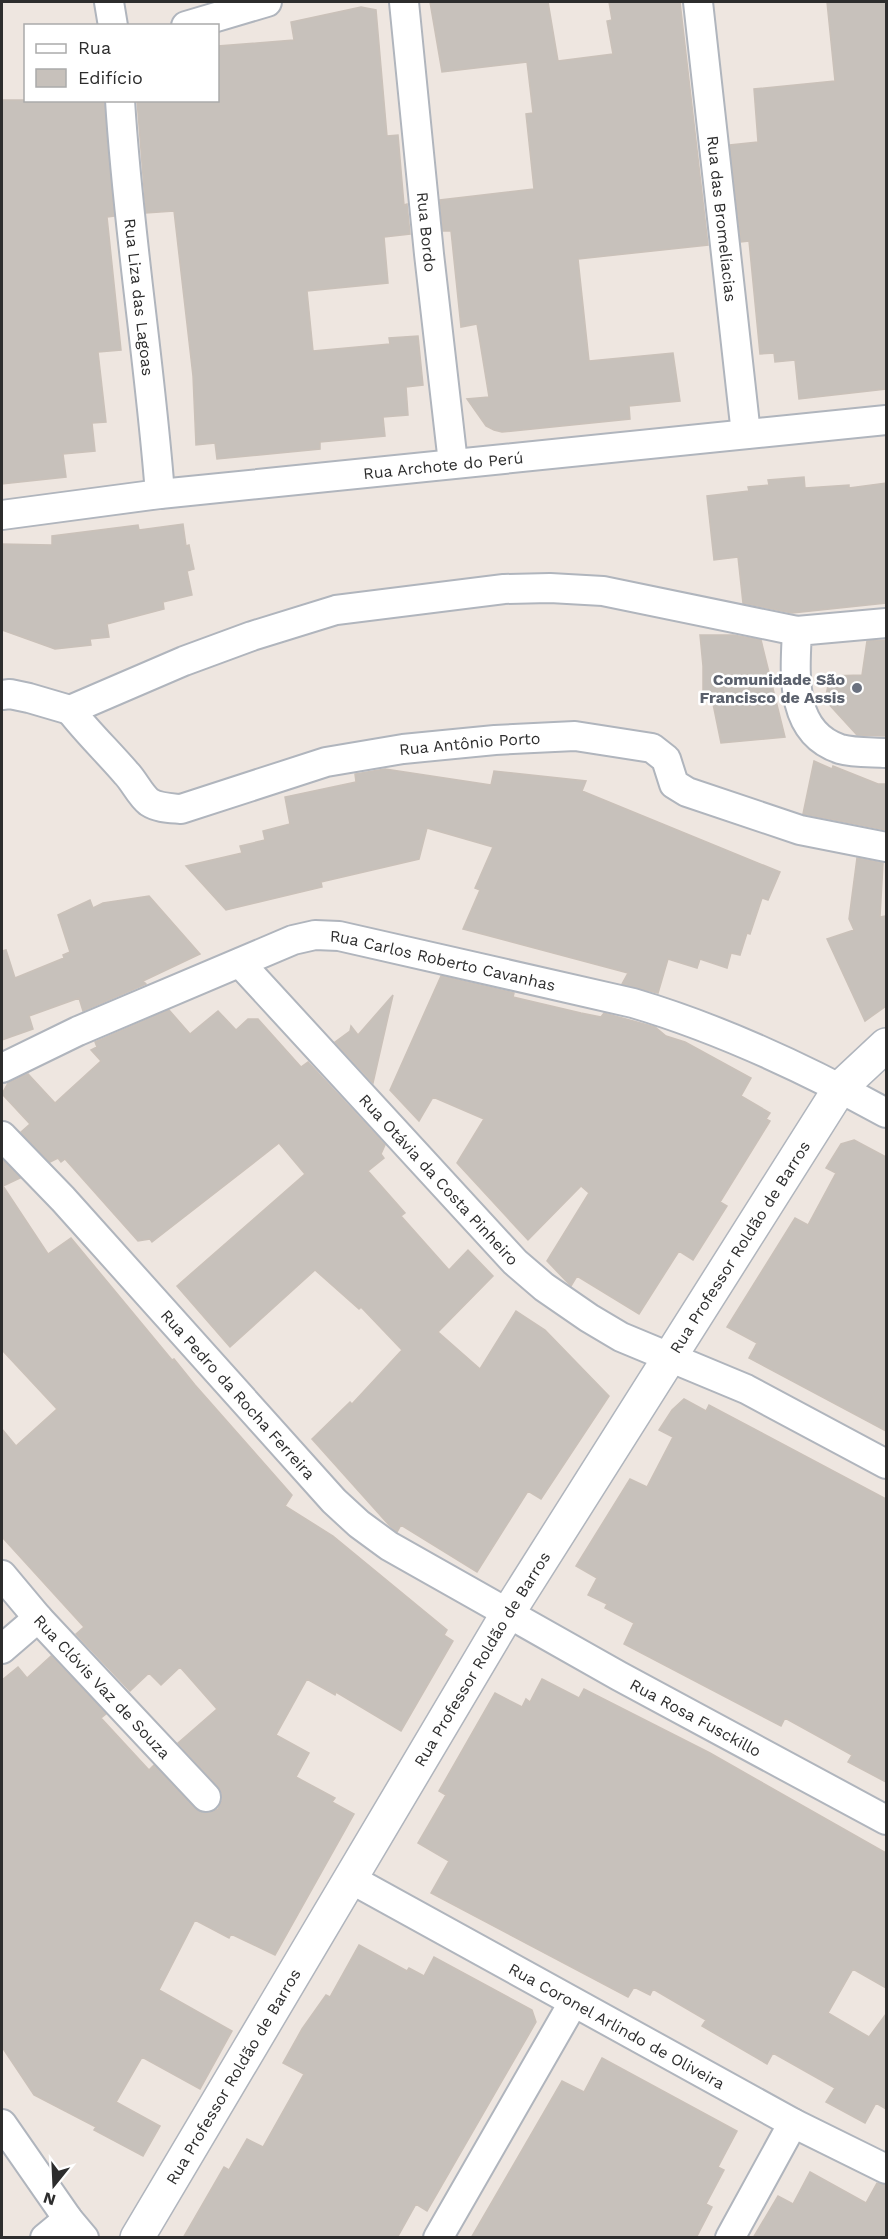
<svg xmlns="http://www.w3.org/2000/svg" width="888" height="2239" viewBox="0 0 888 2239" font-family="'Work Sans',sans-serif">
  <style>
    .building { fill: #c7c1bb; stroke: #cac1b9; stroke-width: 1.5 }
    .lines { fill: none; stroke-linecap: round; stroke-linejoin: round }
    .street-casing { stroke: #b0b5bd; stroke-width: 32 }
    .secondary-casing { stroke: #b0b5bd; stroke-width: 36 }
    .street { stroke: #fff; stroke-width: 28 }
    .secondary { stroke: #fff; stroke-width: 33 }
    .worship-dot { fill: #6b7280; stroke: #fff; stroke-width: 2 }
    .labels { text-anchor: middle; stroke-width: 5; stroke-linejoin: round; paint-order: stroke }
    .street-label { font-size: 16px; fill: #2d2d2d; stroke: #fff }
    .worship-label { font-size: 16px; font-weight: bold; fill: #5b616d; stroke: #fff; text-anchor: end }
  </style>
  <rect width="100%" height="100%" fill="#eee6e0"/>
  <path class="building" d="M430,2h118l10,59 55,-7 -6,-33 5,-1 -3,-18h71l28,243 -130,14 11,102 84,-8 7,48 -51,5 1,13 -128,13 -8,-2 -8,-4 -19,-27 22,-2 -12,-73 -16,3 -10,-96h-8l-3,-31 94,-11 -8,-75 7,-1 -6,-51 -85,10z
    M827,2h59v387l-87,10 -4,-39 -20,2 -1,-9 -14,1 -11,-113 -8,1 -11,-97 28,-3 -4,-53 81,-8z
    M361,7l15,3 11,126 11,-1 6,70 3,-1 3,30 -26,3 4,46 -81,8 6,60 77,-7 -1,-6 29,-2 5,49 -17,2 2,28 -25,2 2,19 -65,6v7l-103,10 -2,-16 -19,2 -3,-69 -19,-165 -28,2 -9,-113h81v-54l76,-6 -3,-18z
    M2,100h102l10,116 -7,1 14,133 -23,2 8,70 -14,1 3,28 -32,3 3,23 -64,7z
    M804,477l1,11 44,-3v3l37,-5v120l-94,10 -49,-10 -5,-46 -24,3 -7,-64 42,-5 -1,-4 21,-2 -1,-5z
    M183,524l3,22 3,-1 5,24 -7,2 5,24 -29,7 1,7 -57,15 2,13 -19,2 1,6 -36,4 -53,-19v-86l50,1v-9l86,-11 1,5z
    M700,635h33l28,5 24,97 -64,6 -10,-49 -8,1v-29z
    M886,640v96l-29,-1 -32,-35 5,-24 32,-1 5,-34z
    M814,761l18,8 1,-3 45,18h8v46l-83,-16z
    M385,769l106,16 3,-14 92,10 -4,10 198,81 -12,28 -6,-2 -12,36 -3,-1 -7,22 -9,-2 -4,15 -27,-9 -3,9 -29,-9 -10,34 -36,-9 6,-11 -165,-44 17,-39 -5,-2 18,-41 -66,-19 -8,31 -98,23 1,5 -96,23 -40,-44 56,-13 -2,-7 25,-6 -2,-9 27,-7 -5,-27 71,-15 -1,-8z
    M857,858l26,5 -3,54 6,-1v90l-21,15 -38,-82 27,-9 -5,-11z
    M149,896l51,58 -57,27 3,3 -63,27 -4,-13 -50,18 4,13 -31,11v-89l4,-1 9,28 49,-20 -1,-3 7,-3 -12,-37 32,-15 3,8 10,-5z
    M441,976l73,17 -1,4 68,16 20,4 3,-4 51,14 11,9 19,6 66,36 -10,18 29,17 -4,6 4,2 -50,81 7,4 -34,54 -14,-9 -40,63 -62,-38 -6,10 -24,-25 42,-68 -8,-7 -53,54 -71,-77 27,-44 -51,-22 -14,24 -29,-31z
    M393,995l-20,88 -38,-41 15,-11 1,-5 7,9z
    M169,1010l21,24 28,-23 18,19 12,-11h10l43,48 7,-5 77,83 -4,9 3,4 -16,13 37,42 -4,3 48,54 19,-20 25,26 -55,56 42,37 36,-58 29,19 64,66 -68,103 -13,-8 -51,81 -76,-47 -4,7 -8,-7 -77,-86 38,-37 2,2 50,-54 -41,-43 -2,2 -44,-39 -85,77 -53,-61 128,-112 -26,-31 -127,99 -2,-3 -12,2 -73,-82 -4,3 -3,-4 -8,4 -29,-30 9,-8 -28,-30 6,-11 20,-9 27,29 46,-42 -10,-11 6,-3 -2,-5z
    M854,1140l32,17v274l-137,-73 8,-15 -30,-16 68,-109 13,7 28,-52 -10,-5 15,-24z
    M2,1159l18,19 -17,8 45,68 23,-16 101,122 2,-1 21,26 97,110 -7,11 48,30 114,94 -3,5 9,6 -52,90 -65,-39 -1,3 -28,-16 -31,56 33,18 -13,24 39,21 -3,4 22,12 -79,141 -44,-21 -2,4 -34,-18 -36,70 73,41 -32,58 -58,-32 -26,45 44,24 -17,30 -49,-26 2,-3 -62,-32 -32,-48v-367l16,-13 9,11 24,-22 55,58 -5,4 48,52 5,-5 40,43 8,5h8l8,-4 4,-8v-8l-4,-7 -40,-43 39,-34 -37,-42 -19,18 -12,-12 -19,18 -54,-57 8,-7 -82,-90v-108l14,17 41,-37 -55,-59z
    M684,1399l22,12 3,-6 177,94v283l-38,-20 4,-7 -67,-37 -4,8 -157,-82 10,-21 -29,-15 2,-4 -19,-9 9,-17 -21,-12 54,-87 17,8 26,-50 -14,-7 13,-20z
    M542,1679l37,19 5,-9 126,64 176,100v135l-33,-19 -25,44 41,24 17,-23v95l-10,-6 -11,20 -39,-21 9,-14 -62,-35 -6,11 -65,-38 4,-6 -53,-31 -3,6 -16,-8 -6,10 -197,-104 18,-32 -31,-18 28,-48 -7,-4 56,-98 27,14 4,-8 4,3z
    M359,1945l48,26 2,-3 15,8 10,-19 98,53 4,12 -109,189 -11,-7 -19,34h-214l41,-71 5,3 18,-31 16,8 41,-73 -21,-11 19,-34 24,-34 4,2z
    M602,2058l135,73 -19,36 6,3 -18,34 6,3 -16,31h-225l91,-157 22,11z
    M810,2172l56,31 11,-20 9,2v53h-133l25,-42 15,8z"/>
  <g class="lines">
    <g class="street-casing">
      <g id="street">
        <path d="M109,2l4,24"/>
        <path id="s1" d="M404,2l25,252 24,209"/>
        <path id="s2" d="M698,2l48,432"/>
        <path d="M186,26l81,-24"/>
        <path id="s3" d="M120,100c8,132 30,262 40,394"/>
        <path id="s4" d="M2,515l158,-21 726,-74"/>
        <path d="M886,623l-89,8c-2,42 -8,101 43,118 14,4 32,3 46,4"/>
        <path d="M2,695l8,-1 19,4 41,12 114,-49 68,-25 84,-26 168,-21 46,-1 53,3 194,40"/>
        <path id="s5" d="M70,710c17,22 37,41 56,63 8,8 14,22 23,29 9,6 21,6 32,7l145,-47 77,-13 92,-9 80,-4 77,12 14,11 8,25 13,8 113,38 86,17"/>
        <path id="s6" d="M240,963l275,299 29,25 45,31 32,19 125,52 140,75"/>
        <path id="s7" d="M2,1068l76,-37 215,-91 22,-5 24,1 294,67c88,26 173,66 253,110"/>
        <path id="s8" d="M2,1136l61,63 271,302 25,23 30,22 230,130 267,144"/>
        <path id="s9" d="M2,1575l36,43 168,179"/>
        <path d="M2,1649l36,-31"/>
        <path id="s10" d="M349,1878l444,245 93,46"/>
        <path d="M2,2124l66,95 16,19"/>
        <path d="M45,2238l23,-19"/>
        <path d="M438,2238l135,-235"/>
        <path d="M730,2238l63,-115"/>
      </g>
    </g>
    <g class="secondary-casing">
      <g id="secondary">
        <path id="s11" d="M137,2238l371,-625 332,-525 46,-43"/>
      </g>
    </g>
    <use href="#street" class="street"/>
    <use href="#secondary" class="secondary"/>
  </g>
  <circle class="worship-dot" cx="857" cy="688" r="6"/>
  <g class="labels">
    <g class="street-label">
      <text dy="6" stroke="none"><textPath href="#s2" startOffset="218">Rua das Bromelíacias</textPath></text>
      <text dy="6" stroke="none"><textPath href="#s1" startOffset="231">Rua Bordo</textPath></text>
      <text dy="6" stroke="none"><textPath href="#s3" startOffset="198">Rua Liza das Lagoas</textPath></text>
      <text dy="6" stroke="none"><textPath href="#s4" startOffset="444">Rua Archote do Perú</textPath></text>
      <text dy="6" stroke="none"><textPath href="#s5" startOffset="452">Rua Antônio Porto</textPath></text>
      <text dy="6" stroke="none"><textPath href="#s7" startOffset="471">Rua Carlos Roberto Cavanhas</textPath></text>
      <text dy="6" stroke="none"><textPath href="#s6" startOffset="294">Rua Otávia da Costa Pinheiro</textPath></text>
      <text dy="6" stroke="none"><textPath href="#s11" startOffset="1160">Rua Professor Roldão de Barros</textPath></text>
      <text dy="6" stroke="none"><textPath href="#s8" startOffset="350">Rua Pedro da Rocha Ferreira</textPath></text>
      <text dy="6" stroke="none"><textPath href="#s11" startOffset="674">Rua Professor Roldão de Barros</textPath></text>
      <text dy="6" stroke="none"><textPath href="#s9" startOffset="150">Rua Clóvis Vaz de Souza</textPath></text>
      <text dy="6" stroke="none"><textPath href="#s8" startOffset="916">Rua Rosa Fusckillo</textPath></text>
      <text dy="6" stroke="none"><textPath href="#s10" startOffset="306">Rua Coronel Arlindo de Oliveira</textPath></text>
      <text dy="6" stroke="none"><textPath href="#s11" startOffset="188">Rua Professor Roldão de Barros</textPath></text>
    </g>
    <g class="worship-label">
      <text x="845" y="685">Comunidade São<tspan x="845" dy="18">Francisco de Assis</tspan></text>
    </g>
  </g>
  <rect width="888" height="2239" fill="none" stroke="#2d2d2d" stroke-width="6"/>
  <rect x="24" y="24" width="195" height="78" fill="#ffffff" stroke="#ababab" stroke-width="1.5"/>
  <rect x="36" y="44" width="30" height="9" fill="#ffffff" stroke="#ababab" stroke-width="1.5"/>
  <text x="78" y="54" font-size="18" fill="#2d2d2d">Rua</text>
  <rect x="36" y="69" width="30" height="18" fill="#c7c1bb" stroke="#ababab" stroke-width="1.5"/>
  <text x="78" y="84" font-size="18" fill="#2d2d2d">Edifício</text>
  <g transform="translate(54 2185) rotate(198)" stroke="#ffffff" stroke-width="4.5" paint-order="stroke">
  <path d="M0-4.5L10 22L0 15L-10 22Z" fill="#2d2d2d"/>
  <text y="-9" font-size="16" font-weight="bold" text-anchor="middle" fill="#2d2d2d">N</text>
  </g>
</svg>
